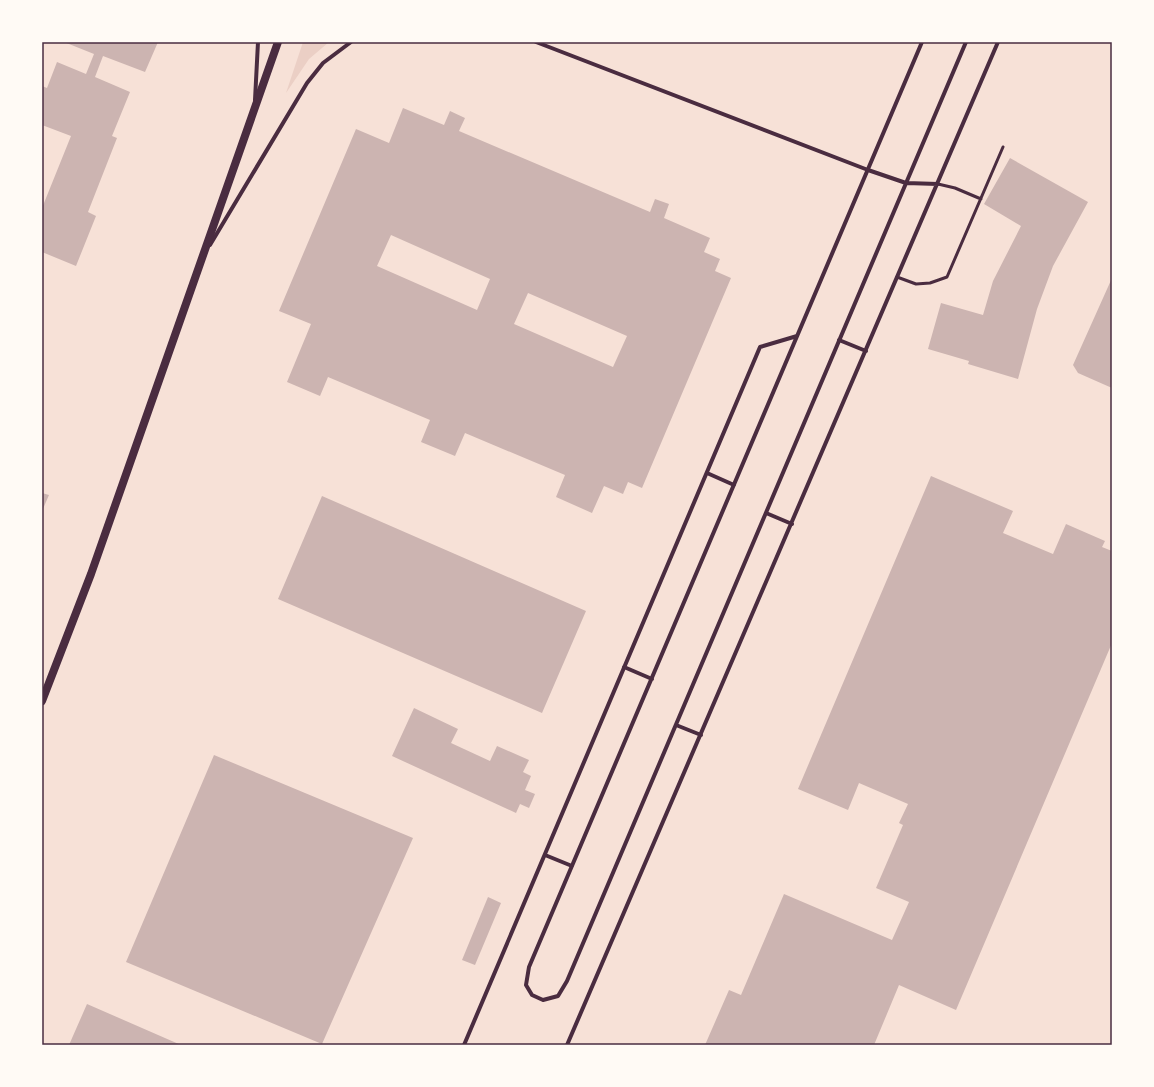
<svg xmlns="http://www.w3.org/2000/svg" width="1154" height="1087" viewBox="0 0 1154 1087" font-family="'Asap Condensed',sans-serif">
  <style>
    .green { fill: #ebcfc5 }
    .building { fill: #ccb4b1; fill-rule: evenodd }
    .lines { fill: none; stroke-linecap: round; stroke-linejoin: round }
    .service { stroke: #4a2c40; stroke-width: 3 }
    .minor { stroke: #4a2c40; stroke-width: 4 }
    .secondary { stroke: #4a2c40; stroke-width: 8 }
    .neatline { fill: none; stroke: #4a2c40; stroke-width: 1.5 }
  </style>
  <rect width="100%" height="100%" fill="#f7e1d7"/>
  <path class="green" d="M303,42h26l-20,17 -23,34z"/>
  <path class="building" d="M64,42h94l-13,30 -42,-16 -8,21 35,15 -18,44 5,2 -29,74 8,4 -20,50 -34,-14v-44l29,-72 -29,-11v-39l5,2 10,-26 29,12 8,-20z
    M403,108l41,17 6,-14 15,7 -6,13 191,81 5,-13 14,5 -5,14 46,20 -6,14 16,7 -5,12 16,7 -89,210 -14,-6 -5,12 -19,-8 -12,27 -36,-16 9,-22 -100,-42 -10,23 -34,-14 9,-22 -102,-43 -8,19 -33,-14 24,-58 -32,-13 77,-182 33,14zM391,235l99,44 -13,31 -100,-44zM528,293l99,43 -14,31 -99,-43z
    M1010,158l78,44 -35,64 -16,43 -19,70 -50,-15 1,-3 -41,-12 13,-46 42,12 10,-34 28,-55 -37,-22z
    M1112,278v110l-34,-15 -5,-8z
    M931,476l82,35 -10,22 50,21 13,-30 39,17 -3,6 10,4v92l-156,367 -57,-25 -25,60h-169l24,-55 12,5 43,-101 108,46 17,-38 -33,-14 27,-63 -4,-2 9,-19 -49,-21 -11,27 -50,-21z
    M42,493l7,2 -7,16z
    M322,496l264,115 -44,102 -264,-114z
    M414,708l44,21 -7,14 39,18 7,-15 32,14 -6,12 8,4 -6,14 10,4 -6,14 -9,-4 -4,9 -124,-57z
    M214,755l199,83 -91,206 -196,-82z
    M488,897l13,6 -26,62 -13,-5z
    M87,1004l94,41h-112z"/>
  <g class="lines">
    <path class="service" d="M938,184l17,4 26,11
      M897,277l19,7 14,-1 17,-6 56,-130"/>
    <path class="minor" d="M536,42l332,128 38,13 32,1
      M922,42l-393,925 -3,18 6,10 11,5 15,-4 9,-15 399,-939
      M255,100l3,-58
      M210,245l97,-162 16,-20 28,-21
      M839,340l27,11
      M707,473l27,12
      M766,513l26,11
      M624,667l28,12
      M676,725l25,10
      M545,855l27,11
      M464,1045l296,-698 37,-11
      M567,1045l431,-1003"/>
    <path class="secondary" d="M42,701l49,-127 187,-532"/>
  </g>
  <rect width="1154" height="1087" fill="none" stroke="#fffaf5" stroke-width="86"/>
  <rect x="43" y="43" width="1068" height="1001" class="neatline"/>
</svg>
